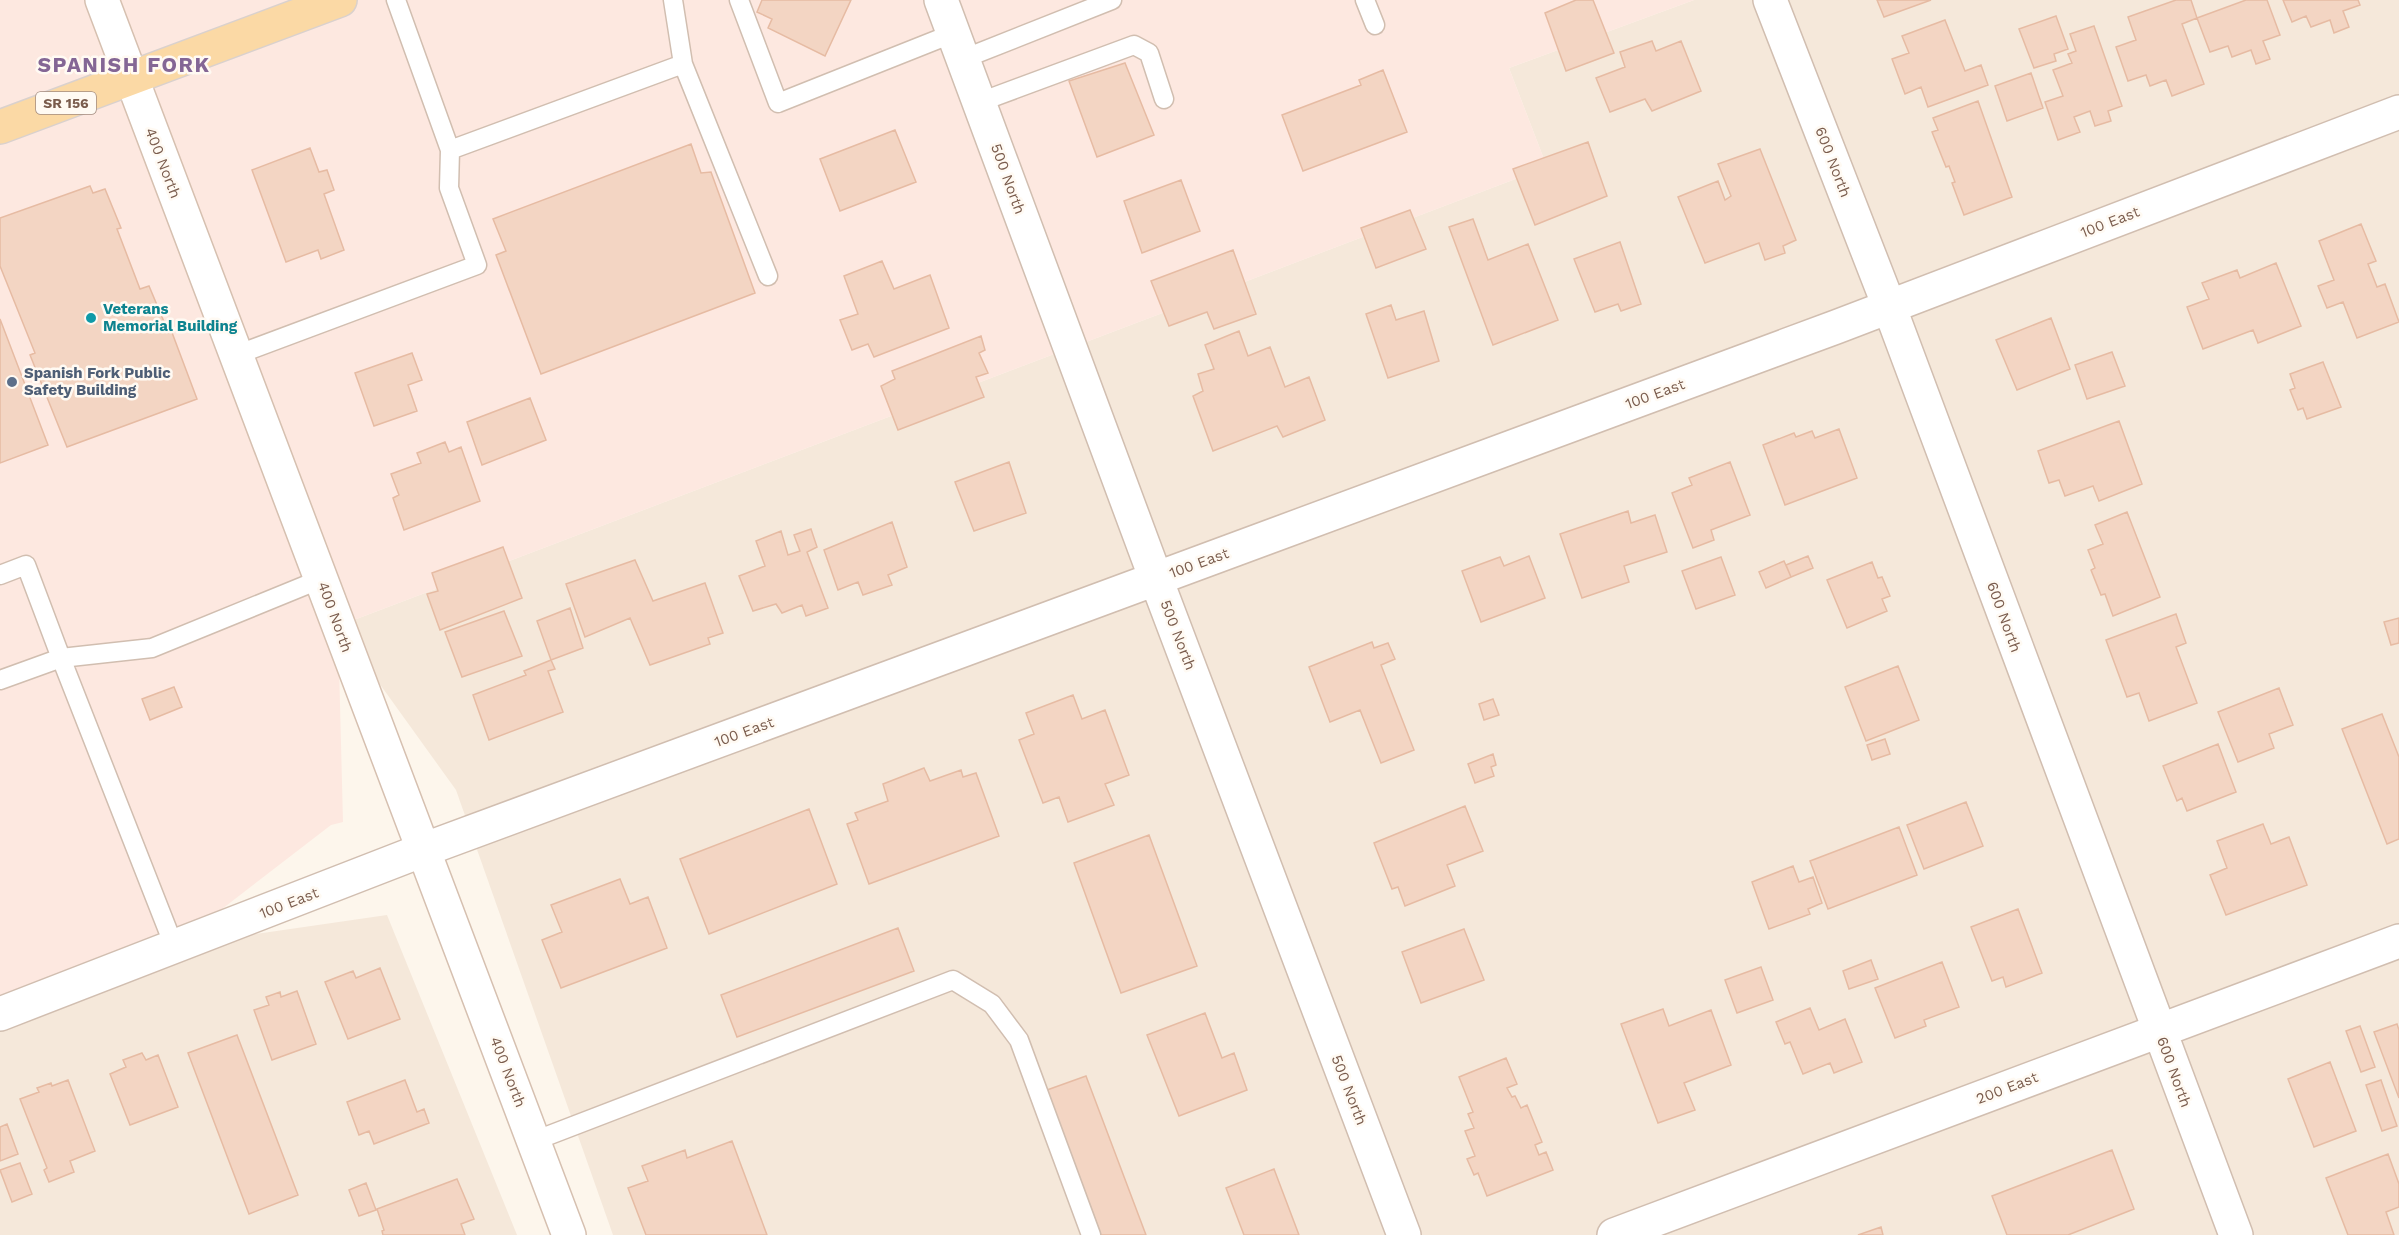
<svg xmlns="http://www.w3.org/2000/svg" width="2399" height="1235" viewBox="0 0 2399 1235" font-family="'Work Sans',sans-serif">
  <style>
    .residential { fill: #f5e8da }
    .commercial { fill: #fde8e0 }
    .building { fill: #f3d5c3; stroke: #e6bba3; stroke-width: 1.5 }
    .lines { fill: none; stroke-linecap: round; stroke-linejoin: round }
    .service-casing { stroke: #d1beb0; stroke-width: 21 }
    .minor-casing { stroke: #d1beb0; stroke-width: 36 }
    .secondary-casing { stroke: #d6c0b0; stroke-width: 36 }
    .primary-casing { stroke: #dad1cd; stroke-width: 36 }
    .service { stroke: #fff; stroke-width: 18 }
    .minor { stroke: #fff; stroke-width: 33 }
    .secondary { stroke: #fff; stroke-width: 33 }
    .primary { stroke: #fbd9a5; stroke-width: 33 }
    .culture-dot { fill: #0f9aa8; stroke: #fffaf3; stroke-width: 2 }
    .service-dot { fill: #5c6f8a; stroke: #fffaf3; stroke-width: 2 }
    .labels { text-anchor: middle; stroke-width: 5; stroke-linejoin: round; paint-order: stroke }
    .shield { fill: #fffaf3; stroke: #a28b7f; stroke-width: 1.5 }
    .shield-label { font-size: 14px; font-weight: bold; fill: #7a5c4d }
    .street-label { font-size: 15px; fill: #7a5c4d; stroke: #fffaf3 }
    .culture-label { font-size: 15px; font-weight: bold; fill: #0d838f; stroke: #fffaf3; text-anchor: start }
    .service-label { font-size: 15px; font-weight: bold; fill: #4e5e75; stroke: #fffaf3; text-anchor: start }
    .district-label { font-size: 21px; font-weight: bold; letter-spacing: 1.5px; fill: #846695; stroke: #fffaf3 }
  </style>
  <rect width="100%" height="100%" fill="#fdf6ec"/>
  <path class="residential" d="M1694,0h705v1235h-1786l-157,-445 -118,-164 1209,-459 -38,-99z
    M387,915l130,320h-517v-221l174,-68z"/>
  <path class="commercial" d="M0,0h1694l-185,68 38,99 -1209,459 5,196 -12,3 -157,121 -174,68z"/>
  <path class="building" d="M762,0h89l-26,56 -57,-28 4,-9 -15,-7z
    M1576,0h17l21,53 -48,18 -21,-58z
    M1877,0h54l-47,17z
    M2176,0h15l6,18 -15,6 22,60 -32,12 -6,-16 -16,6 -4,-11 -18,6 -12,-34 20,-7 -8,-23z
    M2246,0h21l13,35 -17,6 7,18 -14,5 -5,-14 -19,7 -4,-11 -18,6 -13,-34z
    M2283,0h75l2,5 -17,6 6,16 -15,6 -4,-13 -19,7 -5,-11 -14,6z
    M2056,16l12,33 -14,5 2,7 -22,7 -15,-39z
    M1945,20l20,51 16,-6 7,20 -60,22 -7,-20 -16,7 -13,-35 17,-6 -7,-17z
    M2094,26l28,80 -14,5 3,10 -16,5 -5,-15 -16,6 6,15 -22,8 -13,-38 18,-6 -10,-26 19,-7 -4,-9 8,-3 -6,-17z
    M1652,41l4,10 25,-10 20,50 -49,20 -7,-12 -35,13 -14,-34 29,-11 -5,-15z
    M1125,63l29,72 -57,22 -28,-76z
    M1383,70l24,62 -104,39 -21,-56 79,-30 -2,-5z
    M2031,73l12,35 -36,13 -12,-35z
    M1978,101l34,96 -48,18 -12,-32 3,-1 -6,-16 -3,1 -14,-35 6,-2 -5,-12z
    M895,130l21,52 -76,29 -20,-52z
    M1588,142l19,54 -72,29 -22,-56z
    M691,144l10,29 10,-1 44,121 -214,81 -45,-119 10,-4 -13,-32z
    M310,148l9,24 8,-2 7,20 -10,4 20,56 -23,9 -3,-9 -32,12 -34,-92z
    M1760,149l36,91 -13,6 2,7 -20,7 -6,-17 -54,20 -27,-66 40,-16 7,19 6,-4 -13,-32z
    M1181,180l19,51 -58,22 -18,-52z
    M90,186l3,7 12,-4 16,39 -4,1 23,60 9,-3 16,38 3,-2 29,77 -130,48 -37,-92 5,-2 -35,-87v-48z
    M1410,210l16,39 -50,19 -15,-40z
    M1473,219l15,41 40,-16 30,76 -65,25 -44,-118z
    M2361,224l15,37 -8,3 9,23 8,-3 14,38 -42,16 -14,-36 -16,6 -9,-22 16,-6 -15,-39z
    M1620,242l21,62 -20,7 -3,-7 -23,8 -21,-53z
    M1233,250l23,64 -42,15 -7,-17 -38,14 -18,-45z
    M882,261l12,28 36,-14 19,53 -75,29 -6,-13 -16,6 -12,-30 18,-6 -14,-38z
    M2276,263l25,63 -43,17 -5,-13 -50,19 -16,-42 22,-8 -7,-16 35,-13 3,8z
    M1391,305l5,15 28,-9 15,50 -51,17 -22,-64z
    M2051,318l19,51 -53,21 -21,-50z
    M0,319l48,126 -48,18z
    M1239,331l9,25 22,-9 15,40 24,-10 16,43 -42,17 -6,-11 -64,25 -20,-55 10,-5 -5,-17 16,-5 -9,-24z
    M981,336l4,14 -6,3 9,20 -12,4 8,20 -86,33 -17,-44 14,-7 -3,-8z
    M2112,352l13,34 -38,13 -12,-34z
    M412,353l10,27 -14,5 9,26 -43,15 -19,-53z
    M2323,362l18,45 -34,12 -4,-11 -5,2 -8,-20 5,-2 -5,-14z
    M530,398l16,42 -64,25 -15,-43z
    M2119,421l23,63 -43,17 -6,-15 -28,10 -6,-16 -10,3 -11,-32z
    M1839,429l18,49 -72,27 -22,-60 31,-12 2,4 16,-6 3,7z
    M445,442l4,10 12,-5 19,54 -76,29 -11,-32 6,-3 -8,-21 30,-11 -4,-10z
    M1009,462l17,51 -52,18 -19,-49z
    M1730,462l20,53 -39,15 3,10 -21,8 -21,-55 20,-8 -3,-7z
    M1628,511l3,12 24,-8 12,37 -43,14 5,16 -47,16 -22,-64z
    M2127,512l33,85 -47,19 -8,-22 -4,1 -10,-25 4,-2 -7,-18 15,-6 -8,-19z
    M892,522l15,45 -19,8 4,10 -29,10 -5,-13 -20,8 -14,-40z
    M811,529l6,18 -10,5 21,56 -22,8 -4,-11 -20,8 -6,-9 -23,7 -14,-35 26,-10 -9,-25 25,-10 7,24 12,-4 -6,-16z
    M503,547l19,51 -82,32 -13,-36 11,-3 -6,-18z
    M1529,556l16,42 -64,24 -19,-51 38,-14 4,9z
    M1808,556l5,12 -22,9 -5,-12z
    M1721,557l14,38 -39,14 -14,-38z
    M635,560l18,41 52,-18 18,50 -15,5 2,6 -60,21 -20,-47 -45,19 -19,-53z
    M1784,561l7,16 -25,11 -7,-16z
    M1872,562l6,16 4,-1 8,19 -8,3 5,12 -40,17 -20,-48z
    M570,608l13,40 -32,12 -14,-39z
    M504,611l18,45 -60,21 -17,-45z
    M2176,614l10,29 -10,4 21,56 -48,18 -10,-28 -12,4 -21,-57z
    M2399,618v25l-8,2 -7,-23z
    M1372,642l2,6 14,-5 7,16 -14,6 33,85 -33,13 -21,-53 -30,12 -21,-55z
    M551,660l4,9 -7,2 15,41 -74,28 -16,-45 53,-20 -2,-4z
    M1898,666l21,54 -53,21 -21,-54z
    M174,687l8,20 -32,13 -8,-21z
    M2279,688l14,37 -24,9 5,14 -36,14 -20,-50z
    M1073,695l9,24 23,-9 24,65 -24,9 9,21 -46,17 -9,-25 -16,6 -24,-63 15,-6 -8,-21z
    M1493,699l6,16 -15,5 -5,-16z
    M2382,714l17,43v82l-12,5 -45,-115z
    M1885,739l5,15 -18,6 -5,-15z
    M2218,744l18,48 -49,19 -5,-13 -5,3 -14,-35z
    M1493,754l3,11 -5,2 3,9 -19,7 -7,-19z
    M924,768l6,13 31,-11 2,7 13,-4 23,63 -130,48 -22,-60 11,-4 -3,-7 33,-12 -5,-17z
    M1966,802l17,44 -59,23 -17,-44z
    M1465,806l18,45 -36,14 8,21 -50,20 -7,-19 -6,2 -18,-46z
    M809,809l28,75 -128,50 -29,-75z
    M2263,824l8,20 18,-7 18,48 -81,30 -16,-40 17,-7 -10,-27z
    M1899,827l18,48 -89,34 -18,-48z
    M1149,835l48,131 -76,27 -47,-130z
    M1793,866l6,16 14,-5 9,26 -14,6 2,5 -41,15 -17,-47z
    M620,879l10,25 18,-7 19,51 -106,40 -19,-48 20,-8 -11,-27z
    M2018,909l24,64 -36,14 -3,-10 -11,4 -21,-54z
    M898,928l16,43 -177,66 -16,-42z
    M1464,929l20,51 -63,23 -19,-51z
    M1871,960l7,19 -29,10 -6,-18z
    M1942,962l17,45 -35,13 2,6 -31,12 -20,-50z
    M1761,967l12,33 -36,13 -12,-33z
    M380,968l20,51 -52,20 -23,-57 28,-11 3,7z
    M297,991l19,53 -44,16 -18,-50 15,-5 -3,-8 14,-5 1,5z
    M1810,1008l9,22 26,-11 17,43 -28,11 -4,-10 -27,11 -13,-32 -5,2 -9,-22z
    M1663,1009l6,17 42,-16 20,55 -47,18 11,27 -37,13 -37,-99z
    M1205,1013l17,45 12,-5 13,37 -68,26 -32,-81z
    M2397,1024l2,6v68l-25,-66z
    M2360,1026l15,41 -14,5 -15,-41z
    M237,1035l61,160 -49,19 -61,-161z
    M142,1053l4,7 12,-5 20,52 -48,18 -20,-51 16,-7 -3,-7z
    M1506,1058l11,26 -10,4 5,9 3,-1 6,12 6,-3 15,37 -7,3 4,10 7,-3 7,18 -66,26 -9,-23 -4,2 -7,-16 8,-3 -10,-25 9,-3 -6,-14 5,-2 -14,-35z
    M2330,1062l26,69 -42,16 -26,-68z
    M1086,1076l60,159h-45l-54,-145z
    M68,1080l27,71 -25,10 4,11 -25,10 -5,-12 3,-2 -27,-69 19,-7 -2,-4 14,-5 1,3z
    M405,1080l12,32 7,-3 5,14 -55,21 -5,-13 -10,4 -12,-33z
    M2381,1080l16,46 -15,5 -16,-46z
    M7,1124l11,30 -18,7v-34z
    M732,1141l35,94h-121l-18,-47 20,-7 -6,-15 43,-16 2,8z
    M2112,1150l22,59 -66,26h-61l-15,-39z
    M2388,1154l11,30v23l-13,5 8,23h-46l-22,-57z
    M20,1163l12,31 -20,8 -12,-32z
    M1274,1169l25,66h-55l-18,-47z
    M457,1179l17,40 -13,5 4,11h-82l-1,-4 2,-1 -7,-21z
    M366,1183l10,27 -17,6 -10,-26z
    M1881,1227l2,8h-25z"/>
  <g class="lines">
    <g class="service-casing">
      <path id="service" d="M396,0l54,150
        M739,0l39,103 176,-70
        M1365,0l10,25
        M963,59l149,-59
        M683,64l85,212
        M980,102l154,-57 15,8 15,46
        M236,355l241,-90 -28,-77 1,-38 233,-86 -10,-64
        M0,575l26,-10 35,93 91,-10 169,-69
        M0,680l61,-22 113,288
        M534,1141l419,-161 39,24 27,36 72,195"/>
    </g>
    <g class="minor-casing">
      <path id="minor" d="M941,0l215,579 248,656
        M1770,0l119,306 347,929
        M0,1014l423,-164 1413,-523 563,-215
        M1614,1235l785,-294"/>
    </g>
    <g class="secondary-casing">
      <path id="secondary" d="M102,0l467,1235"/>
    </g>
    <g class="primary-casing">
      <path id="primary" d="M0,127l340,-127"/>
    </g>
    <use href="#service" class="service"/>
    <use href="#minor" class="minor"/>
    <use href="#secondary" class="secondary"/>
    <use href="#primary" class="primary"/>
  </g>
  <circle class="culture-dot" cx="91" cy="318" r="6"/>
  <circle class="service-dot" cx="12" cy="382" r="6"/>
  <g class="labels">
    <rect class="shield" x="36" y="92" width="60" height="22" rx="4.5"/>
    <g class="shield-label">
      <text x="66" y="108">SR 156</text>
    </g>
    <g class="street-label">
      <text transform="translate(1833 162) rotate(69)" y="5">600 North</text>
      <text transform="translate(163 163) rotate(69)" y="5">400 North</text>
      <text transform="translate(1008 179) rotate(70)" y="5">500 North</text>
      <text transform="translate(2110 222) rotate(-21)" y="5">100 East</text>
      <text transform="translate(1655 394) rotate(-20)" y="5">100 East</text>
      <text transform="translate(1199 563) rotate(-20)" y="5">100 East</text>
      <text transform="translate(335 617) rotate(70)" y="5">400 North</text>
      <text transform="translate(2004 617) rotate(70)" y="5">600 North</text>
      <text transform="translate(1178 635) rotate(69)" y="5">500 North</text>
      <text transform="translate(744 732) rotate(-20)" y="5">100 East</text>
      <text transform="translate(289 903) rotate(-21)" y="5">100 East</text>
      <text transform="translate(508 1072) rotate(69)" y="5">400 North</text>
      <text transform="translate(2174 1072) rotate(70)" y="5">600 North</text>
      <text transform="translate(2007 1088) rotate(-21)" y="5">200 East</text>
      <text transform="translate(1349 1090) rotate(69)" y="5">500 North</text>
    </g>
    <g class="culture-label">
      <text x="103" y="314">Veterans<tspan x="103" dy="17">Memorial Building</tspan></text>
    </g>
    <g class="service-label">
      <text x="24" y="378">Spanish Fork Public<tspan x="24" dy="17">Safety Building</tspan></text>
    </g>
    <g class="district-label">
      <text x="124" y="72">SPANISH FORK</text>
    </g>
  </g>
</svg>
